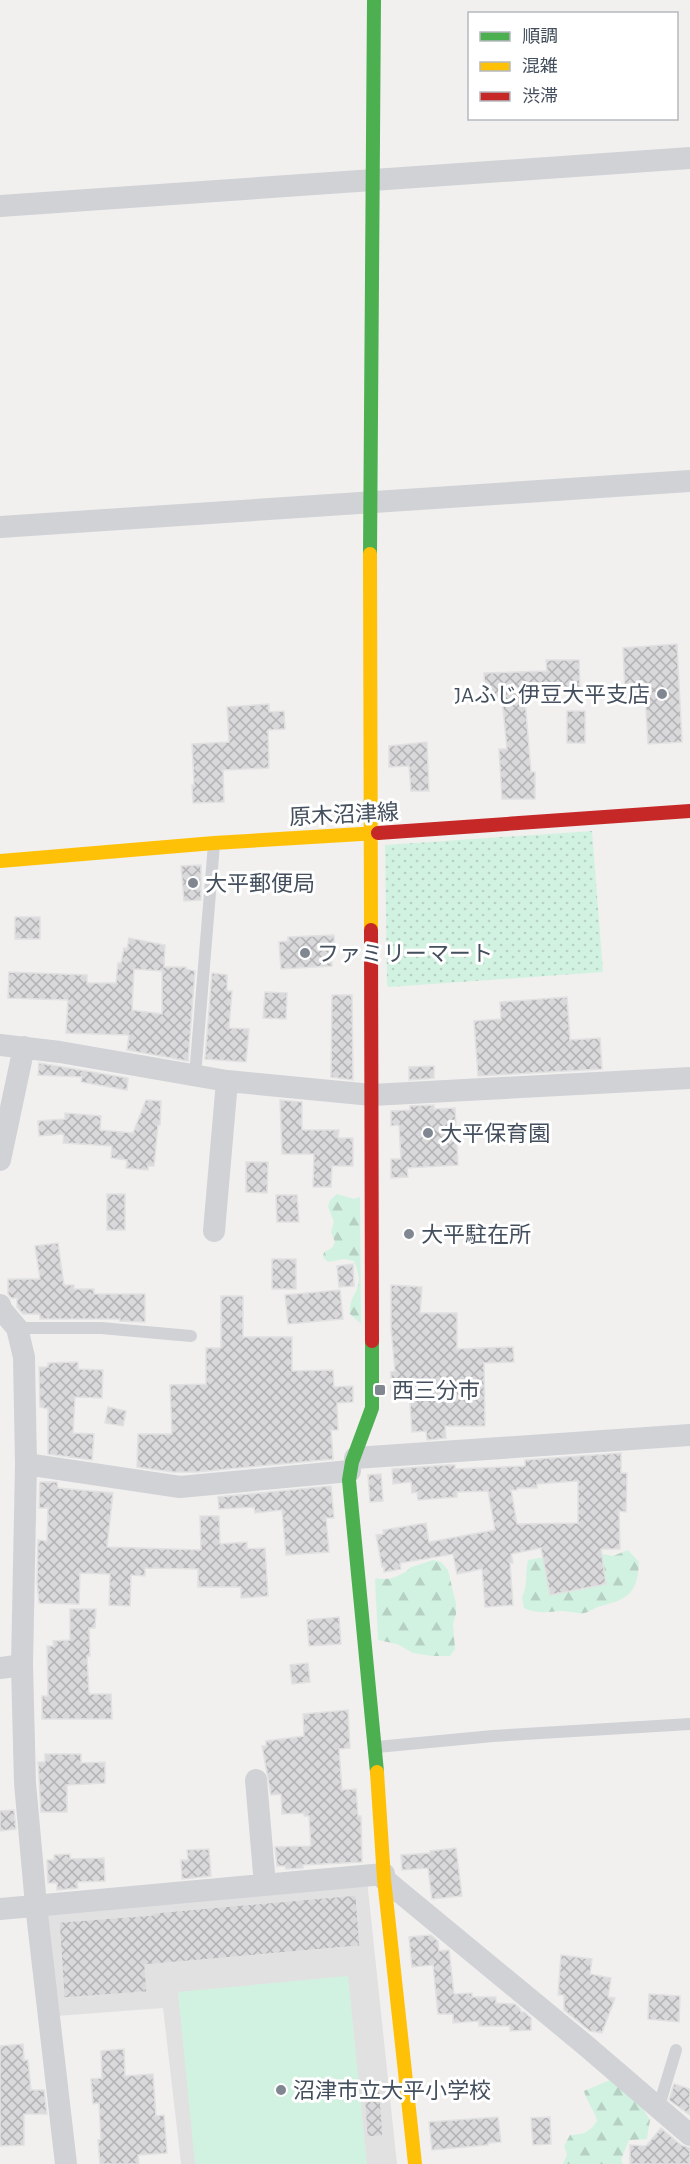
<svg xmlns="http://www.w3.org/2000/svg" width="690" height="2164" viewBox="0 0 690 2164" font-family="'Alegreya Sans','Noto Sans JP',sans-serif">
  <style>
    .education { fill: #e2e1e2 }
    .grass { fill: url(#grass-dots) }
    .forest { fill: url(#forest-firs) }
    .garden { fill: #d2f2e1 }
    .building { fill: url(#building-cross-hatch); stroke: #e2e1e2; stroke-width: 1.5; fill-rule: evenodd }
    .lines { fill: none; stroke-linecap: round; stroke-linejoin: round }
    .lane { stroke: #d0d2d6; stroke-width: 12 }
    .street { stroke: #d0d2d6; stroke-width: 22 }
    .fast { stroke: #4caf50; stroke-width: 14 }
    .slow { stroke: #ffc107; stroke-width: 14 }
    .jam { stroke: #c62828; stroke-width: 14 }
    .poi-dot { fill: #818791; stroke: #fff; stroke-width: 2 }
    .labels { text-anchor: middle; stroke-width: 6; stroke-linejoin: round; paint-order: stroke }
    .poi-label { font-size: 22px; fill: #444f5e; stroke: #fff; text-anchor: start }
    .street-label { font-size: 22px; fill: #444f5e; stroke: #fff }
  </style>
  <defs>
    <pattern id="grass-dots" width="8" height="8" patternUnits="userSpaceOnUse" patternTransform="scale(1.5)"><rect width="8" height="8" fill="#d2f2e1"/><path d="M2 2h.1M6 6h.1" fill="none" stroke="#b6d1c3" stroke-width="1.8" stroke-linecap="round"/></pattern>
    <pattern id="forest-firs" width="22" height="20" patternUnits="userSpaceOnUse" patternTransform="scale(1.5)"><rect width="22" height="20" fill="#d2f2e1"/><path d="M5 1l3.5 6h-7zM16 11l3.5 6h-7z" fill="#b6d1c3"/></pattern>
    <pattern id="building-cross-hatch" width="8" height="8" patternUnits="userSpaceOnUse" patternTransform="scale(1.5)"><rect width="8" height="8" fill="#d9d9db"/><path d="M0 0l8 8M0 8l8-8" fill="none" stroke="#b2b2b5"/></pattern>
  </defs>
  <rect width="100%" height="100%" fill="#f1f0ef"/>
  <path class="education" d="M367,1880l30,284h-216l-18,-156 -106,8 -12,-105z"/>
  <path class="grass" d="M592,831l11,141 -214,15 -2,-2 -2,-140z"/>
  <path class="forest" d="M337,1194l17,5 6,-2 1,127 -11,-10c-1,-18 8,-20 9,-34 0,-6 -3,-13 -5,-19l-10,-2 -16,3 -5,-5 1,-5 8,-4 3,-6 -4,-10 3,-10 -6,-15 2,-7z
    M628,1550l11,12c-1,30 -10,37 -38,44 -6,1 -11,6 -17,7 -8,1 -16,-2 -23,-2 -13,1 -25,3 -37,-3l-2,-11c6,-11 3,-25 6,-37l40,-7h29l16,3z
    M433,1560l8,2 7,8 8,34v10l-3,10 2,25 -5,7h-18l-19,-3 -16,-9 -19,-4 -3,-60 1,-2c13,3 20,-1 31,-7l2,-3z
    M610,2080l29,22 11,18 -3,19 -18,1 -8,20 2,4h-60l4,-10 -3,-8 6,-11c13,0 20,-3 27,-14 -3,-12 -10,-18 -13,-30z"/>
  <path class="garden" d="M348,1976l19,188h-172l-17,-172z"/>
  <path class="building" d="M677,644l5,98 -34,2 -3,-51 -20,1 -2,-46z
    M546,660h33l1,27 -53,1 1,11h-3l6,73h4v27h-33l-3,-50h8l-5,-50 -17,1 -1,-27 63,-2z
    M269,704v8l15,-1 1,18 -17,1 1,38 -46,2 1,32 -31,1 -1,-18h2l-2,-41 37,-2 -2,-35z
    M567,711h18v32h-18z
    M427,742l2,49h-18l-2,-25 -20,1v-21z
    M201,865v35l-17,1 -3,-35z
    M15,917h25v22h-25z
    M334,935l1,19h-4l1,12 -51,3 -2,-27 9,-1v-4z
    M129,938l36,7 -1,22h22v2l9,2 -7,90 -61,-11 2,-15 -63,-2 2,-33 -60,-2 1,-26 78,3v8h29l2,-20h3l3,-15 3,1zM134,969l28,2v43l-30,-4z
    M212,973l15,2v16h5l-3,37 20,1 -3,33 -41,-3z
    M265,992l22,1 -1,26 -23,-1z
    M332,995h20l1,85 -22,-3z
    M567,997l3,43 30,-2 2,31 -124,7 -4,-55 27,-2 -1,-17z
    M39,1063l89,15 -1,12 -46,-8 1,-5 -44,-2z
    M434,1066v12l-25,2v-13z
    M146,1100l15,1 -1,24h-2l-4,41h-6v4l-22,-2 1,-8 -16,-2 1,-12 -49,-3 1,-9 -25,2 -1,-15 27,-2v-6l36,3 -1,14 33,3z
    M280,1100l22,2v28h37l-1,8h15v28h-21l-1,21h-18l1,-33h-32z
    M434,1105v4l21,-1 3,57 -51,3 1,9 -17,1v-19h10l-2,-34 -8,1v-15l19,-1v-4z
    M246,1162h22l-1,31 -21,-1z
    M107,1194h18v36h-18z
    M276,1195h21l2,27h-22z
    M58,1243l6,42h10v4h20v5h51v28l-25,-1v-2h-80v-5h-17l-6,-7v-9h-6l-3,-4v-15h32l-5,-33z
    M272,1259h24v30h-24z
    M353,1264l1,22 -15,1 -2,-21z
    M391,1285l31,2 -2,26h37v36l56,-2 1,15 -30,1 1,63h-40l1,12 -19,2 -1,-9 -14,1 -3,-43 -18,1v-18l4,-1 -4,-43z
    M340,1290l3,29 -55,5 -3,-29z
    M221,1296h22v41h49v34l41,-1 1,17 19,-1v16l-16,1 1,27h-7l2,29 -137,13h-23l-36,-5 1,-33h34l-2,-49 36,-1v-36h15z
    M78,1362v7l25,1 -1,28 -27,-1 -2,36 21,1 -2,26 -44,-6v-45l-8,-2 -1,-40h9v-4z
    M108,1407l18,4 -3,15 -18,-3z
    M621,1453v20h6l-1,39 -7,-1 1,38h-19l5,35 -56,11 -9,-47 -30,6 2,9h-3l3,42 -28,2 -3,-38 -25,5 -4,-20 -53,9 1,6 -17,3v-5h-2l-6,-32 8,-1 -1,-4 43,-7 3,19 66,-12 -7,-39 -31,1v5l-39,3 -1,-8 -5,1 -1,-11 -18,2 -1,-15 56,-4h7v4l70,-3v-6zM578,1481v42l-61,1 -6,-34h6v-2h20v-4z
    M381,1474l2,27 -13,1 -2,-27z
    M40,1482h17l1,6 55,5 -6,54 94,3 -1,-34h19l1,28 27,-2v7l18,-1 3,48 -27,2v-11h-43v-18l-53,-1v8l-14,-1 -1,31 -21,-1 1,-31 -30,-1 -1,31 -40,-1 -2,-20 1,-43 9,1 1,-33h-9z
    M331,1486l3,32h-8l3,34 -43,3 -4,-45 -27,3 -1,-6 -35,2 -1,-12z
    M70,1609h26l-1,19h-6l1,28h-3l2,38h22l1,25h-70v-23h6l-1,-50h7l-1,-5 17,-1z
    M339,1617l2,27 -32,2 -2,-26z
    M308,1663l2,19 -18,2 -2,-19z
    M348,1710l2,38 -11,1 3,41 14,-1 2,27h3l1,46 -59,3v3l-17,1 -1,-3h-8l-2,-19 36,-1 -2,-30h-5v-3l-22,1 -1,-20 -10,1 -9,-49h4v-5l38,-5 -1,-22z
    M45,1754h36v9l24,-1v21l-38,2v27h-26l-3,-50h7z
    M14,1810l2,19 -16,2v-20z
    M456,1848l6,48 -30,3 -4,-31 -26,2 -1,-15 29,-2v-2z
    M209,1849l2,27 -29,3 -1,-19h7l-1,-10z
    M70,1854v5l34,-1 1,23 -28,1 1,6 -21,2v-7h-9l-1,-23h7v-5z
    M356,1895l4,51 -215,19 2,27 -83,6 -5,-76 93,-7v-2z
    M431,1935l7,6 1,10 10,-1 5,44 18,-1v4h24v6l19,1 5,5 1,3h3l7,6v12l-21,1v-5h-31v-5l-26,2v-9h-15l-5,-49 -21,2 -3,-30z
    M561,1955l31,4 -2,15 21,4 -3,19 7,1 -13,35 -12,-2 -26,-21v-15h-6z
    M649,1994l31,2 -1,26 -31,-3z
    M23,2044l1,16h4l3,30h13l3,24h-23v31l-24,1v-100z
    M124,2049l1,27 28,-2 3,42 8,-1 3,38 -29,2 1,9h-39l-2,-24h3l-2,-37 -6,1 -2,-25 11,-1 -1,-27z
    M674,2084l16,5v26l-21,-15z
    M380,2091l3,45 -16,1 -3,-45z
    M498,2117l3,25 -13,1v2l-56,5 -3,-28z
    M550,2117l1,27 -18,1 -2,-27z
    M661,2128l20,17 9,3v16h-60v-19l16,1z"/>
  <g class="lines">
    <path class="lane" d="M195,1076l19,-232
      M17,1328h84l90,8
      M377,1747l116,-11 197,-12
      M658,2109l18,-59"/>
    <path class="street" d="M0,206l690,-48
      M0,527l690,-46
      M0,1045l60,7 167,29 145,14 318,-17
      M0,1160l24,-113
      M214,1231l13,-150
      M0,1305l1,4 16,19 7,29 2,107 -4,201 3,118 11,122 30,259
      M355,1458l335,-23
      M26,1464l154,23 170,-16
      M0,1668l22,-3
      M256,1780l9,105
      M384,1879l200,165 106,91
      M0,1909l384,-35"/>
    <path class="fast" d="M370,554l4,-554
      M372,1341v67l-20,54 -3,18 28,292"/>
    <path class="slow" d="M370,554l1,376
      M0,861l214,-18 164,-10
      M377,1772l7,107 31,285"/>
    <path class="jam" d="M378,833l312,-22
      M371,930l1,411"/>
  </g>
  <g class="poi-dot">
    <circle cx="662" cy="694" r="6"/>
    <circle cx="193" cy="883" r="6"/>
    <circle cx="305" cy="953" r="6"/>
    <circle cx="428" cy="1133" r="6"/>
    <circle cx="409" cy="1234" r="6"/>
    <rect x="374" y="1384" width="12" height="12" rx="3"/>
    <circle cx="281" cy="2090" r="6"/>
  </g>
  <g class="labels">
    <g class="poi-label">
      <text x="650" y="702" text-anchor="end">JAふじ伊豆大平支店</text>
      <text x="205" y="891">大平郵便局</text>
      <text x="317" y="961">ファミリーマート</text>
      <text x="440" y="1141">大平保育園</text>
      <text x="421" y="1242">大平駐在所</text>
      <text x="392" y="1398">西三分市</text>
      <text x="293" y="2098">沼津市立大平小学校</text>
    </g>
    <g class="street-label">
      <text transform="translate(344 814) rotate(-3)" y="8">原木沼津線</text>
    </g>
  </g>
  <rect x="468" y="12" width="210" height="108" fill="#ffffff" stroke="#b4b9bf" stroke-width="1.5"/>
  <rect x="480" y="32" width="30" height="9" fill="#4caf50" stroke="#b4b9bf" stroke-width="1.5"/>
  <text x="522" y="42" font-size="18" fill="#444f5e">順調</text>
  <rect x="480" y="62" width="30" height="9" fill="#ffc107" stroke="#b4b9bf" stroke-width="1.5"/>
  <text x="522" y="72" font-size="18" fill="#444f5e">混雑</text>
  <rect x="480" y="92" width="30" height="9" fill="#c62828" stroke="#b4b9bf" stroke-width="1.5"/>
  <text x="522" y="102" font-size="18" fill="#444f5e">渋滞</text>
</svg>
